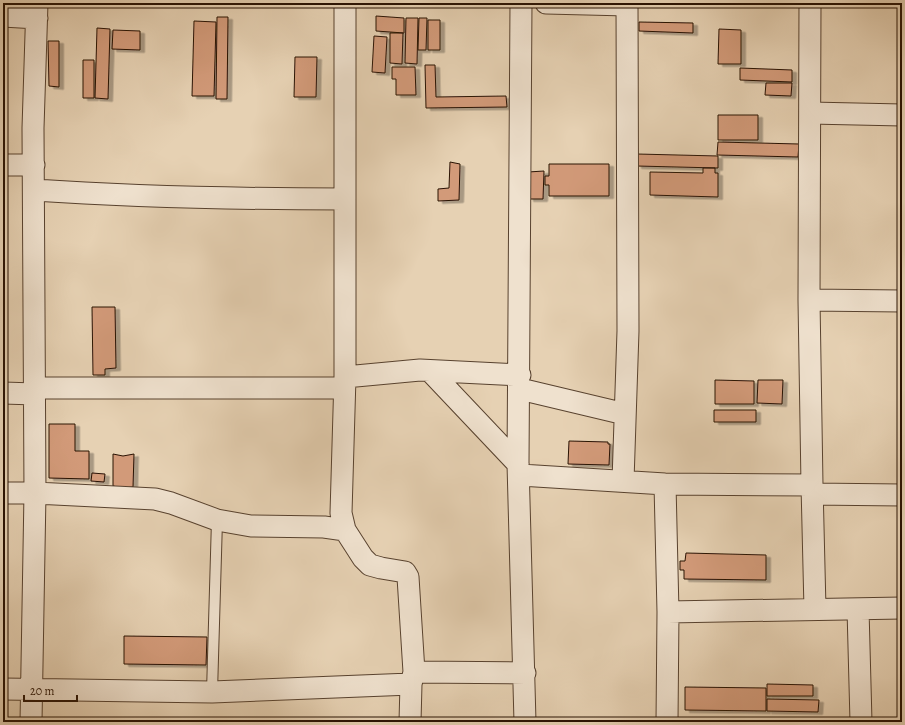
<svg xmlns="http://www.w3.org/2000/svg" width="905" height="725" viewBox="0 0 905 725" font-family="Alegreya,serif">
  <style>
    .building { fill: #d29a79; stroke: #291203; filter: url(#shadow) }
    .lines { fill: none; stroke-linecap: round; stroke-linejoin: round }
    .lane-casing { stroke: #58422f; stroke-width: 12 }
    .street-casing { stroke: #58422f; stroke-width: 23 }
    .lane { stroke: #efe1ce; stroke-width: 10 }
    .street { stroke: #efe1ce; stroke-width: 21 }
  </style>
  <defs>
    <filter id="shadow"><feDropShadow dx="4.5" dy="2.5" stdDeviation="0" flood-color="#0004"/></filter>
  </defs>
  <rect width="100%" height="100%" fill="#e6d1b3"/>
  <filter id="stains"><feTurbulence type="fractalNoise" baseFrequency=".005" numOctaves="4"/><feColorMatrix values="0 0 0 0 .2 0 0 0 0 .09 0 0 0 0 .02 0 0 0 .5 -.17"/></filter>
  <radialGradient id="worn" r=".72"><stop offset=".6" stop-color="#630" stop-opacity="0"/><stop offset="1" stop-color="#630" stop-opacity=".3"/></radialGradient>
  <path class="building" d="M376,16l28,2v15l-28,-2z
    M217,17h11l-1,82h-11z
    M406,18h12l-1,46 -12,-1z
    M419,18h8l-1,32h-8z
    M428,20h12v30h-12z
    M194,21l22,1 -2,74h-22z
    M639,22l54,1v10l-54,-2z
    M97,28l13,1 -2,70 -13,-1z
    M719,29l22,1v34h-23z
    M113,30l27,1v19l-28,-1z
    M390,33h13l-1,31 -12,-1z
    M374,36l13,1 -2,36 -13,-1z
    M48,41h11v46l-10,-1z
    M295,57h22l-1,40h-22z
    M83,60h11v38h-11z
    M425,65h10l1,32 70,-1 1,11 -81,1z
    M392,67h23l1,28h-20v-16h-4z
    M740,68l52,2v12l-52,-2z
    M766,83h26l-1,13 -26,-1z
    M718,115h40v25h-40z
    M718,142l81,2 -1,13 -81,-2z
    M637,154l81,2v12l-81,-2z
    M450,162l10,2 -1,36 -21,1v-12l11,-1z
    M549,164h60v32h-60v-11h-4v-9h4z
    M703,168h12v5h3v24l-68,-2v-23l53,1z
    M544,171l-1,28h-14l-1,-27z
    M92,307h23l1,61 -11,1v6h-12z
    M715,380l39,1v23h-39z
    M758,380h25l-1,24 -25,-1z
    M714,410h42v12h-42z
    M49,424h26v27h14v28l-40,-1z
    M569,441l39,1v2h2l-1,21 -41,-1z
    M113,454l10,2 11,-2 -1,33 -10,1 -10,-2z
    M92,473l13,1 -1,8 -13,-1z
    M686,553l80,2v25l-82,-1v-9h-4v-9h5z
    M124,636l83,1 -1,28 -82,-1z
    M767,684l46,1v11h-46z
    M685,687l81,1v23l-81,-1z
    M767,699l52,1 -1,12 -51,-1z"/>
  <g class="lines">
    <g class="lane-casing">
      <path id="lane" d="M212,692l5,-172"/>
    </g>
    <g class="street-casing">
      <path id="street" d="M345,3v374l-4,136 4,17 18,28 7,7 11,3 24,4 3,5 6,95
        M521,3l-3,461 7,258
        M546,3l81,2
        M3,16l34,2
        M810,113l92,2
        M3,165h31
        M34,190c103,7 207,9 311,9
        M809,300l1,-297
        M430,371l88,93
        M345,377l75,-7 100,5
        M34,388h310
        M520,389l105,25
        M3,393l32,1
        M520,475l145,9 147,1 -3,-185 93,1
        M623,481l5,-150 -1,-328
        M665,484l3,128 -1,110
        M812,485l3,124
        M3,493h32l120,6 16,4 46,17 34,6 73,1 21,3
        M812,494l90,1
        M858,609l3,113
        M668,612l234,-4
        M3,689l209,3 199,-8 3,-12 111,1
        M31,722l4,-229 -2,-365 4,-125
        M410,722l1,-38"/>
    </g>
    <use href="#lane" class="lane"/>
    <use href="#street" class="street"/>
  </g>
  <rect width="905" height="725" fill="none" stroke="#e6d1b3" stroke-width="16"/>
  <rect x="4" y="4" width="897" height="717" fill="none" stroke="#291203" stroke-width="2"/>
  <rect x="8" y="8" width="889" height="709" fill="none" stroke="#291203"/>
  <path d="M24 695v6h53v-6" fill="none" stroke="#291203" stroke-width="2"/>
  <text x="30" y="695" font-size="12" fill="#291203" stroke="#efe1ce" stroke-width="3" paint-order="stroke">20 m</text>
  <rect width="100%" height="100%" filter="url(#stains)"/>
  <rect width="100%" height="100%" fill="url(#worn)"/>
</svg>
